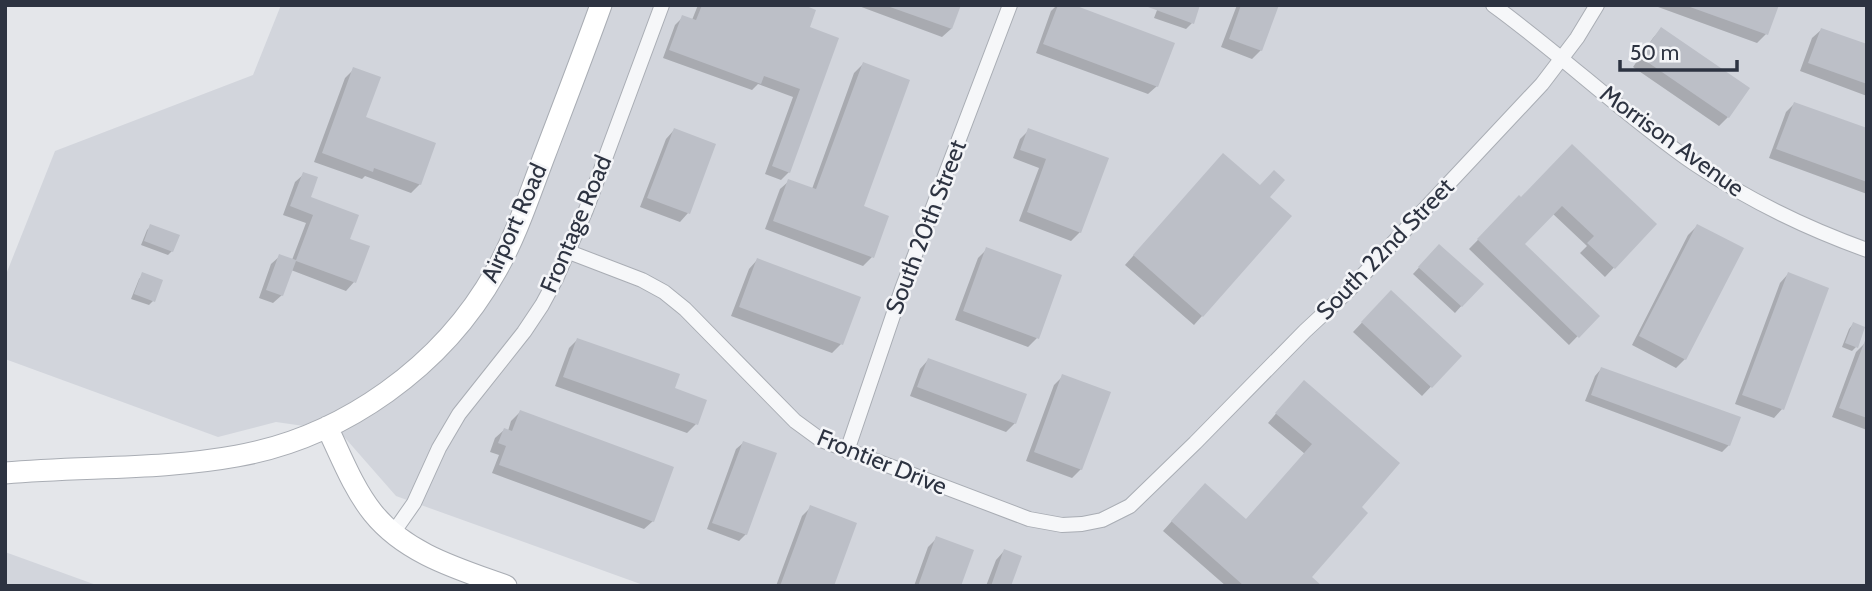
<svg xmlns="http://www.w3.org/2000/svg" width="1872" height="591" viewBox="0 0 1872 591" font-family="Cabin,sans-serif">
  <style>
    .built { fill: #d2d5dc }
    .shadow { fill: #0003 }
    .building { fill: #bcbfc7 }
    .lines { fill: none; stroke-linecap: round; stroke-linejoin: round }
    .street-casing { stroke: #a9adb4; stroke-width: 16 }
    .secondary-casing { stroke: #a9adb4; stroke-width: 23 }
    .street { stroke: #f6f7f9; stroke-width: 14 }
    .secondary { stroke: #fff; stroke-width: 21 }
    .labels { text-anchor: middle; stroke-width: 5; stroke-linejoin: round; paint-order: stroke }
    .street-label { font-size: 24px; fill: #2d3341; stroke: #f4f5f8 }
  </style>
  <rect width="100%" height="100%" fill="#e4e6ea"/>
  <path class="built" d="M281,5h1586v581h-1221l-250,-90 -57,-65 -63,-9 -58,15 -213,-78v-82l50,-126 198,-76z
    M5,552l94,34h-94z"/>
  <path class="shadow" d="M698,5h101l9,23 29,11 -48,133 -8,8 -16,-6 28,-77 -35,-13 -6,6 -89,-32 12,-33 8,-8 9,3z
    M856,5h103l-8,24 -9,8z
    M1057,5h12l88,81 -9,8 -112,-41 15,-42z
    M1159,5l33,18 -6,6 -32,-11z
    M1237,5h40l-16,45 -9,9 -31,-12z
    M1659,5h118l-11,29 -9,9 -99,-36z
    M1661,29l67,88 -9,9 -86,-59 20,-29z
    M1821,30l46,16v50l-67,-25 12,-33z
    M863,64l-2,143 11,50 -9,9 -98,-37 15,-40 9,-8 23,8 42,-116z
    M354,69l10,49 56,66 -9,9 -46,-17 -3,3 -48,-17 31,-84z
    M1794,104l73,26v64l-98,-36 17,-46z
    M674,130l14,83 -8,9 -40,-15 26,-68z
    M1029,130l78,29 -27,73 -9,9 -52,-20 20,-53 -26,-10 7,-19z
    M1572,146l83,78 -50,53 -25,-24 7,-7 -35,-33 -30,31 75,72 -28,29 -100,-96 50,-51 2,1z
    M1215,164l52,33 -65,119 -8,9 -69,-60z
    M304,174l5,24 39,42 20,7 -14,35 -8,9 -55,-21 -9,25 -9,8 -14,-5 12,-34 9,-8 12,4 14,-37 -23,-8 12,-33z
    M151,226l21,25 -4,4 -27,-10 6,-15z
    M1697,226l-12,133 -9,9 -44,-23 56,-110z
    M1439,246l42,38 -26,29 -42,-39z
    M987,249l50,89 -9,9 -73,-27 23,-62z
    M757,260l84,84 -9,9 -101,-37 18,-47z
    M143,274l10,27 -4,4 -18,-6 8,-20z
    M1788,274l-6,135 -8,9 -39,-14 45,-121z
    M1391,292l69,64 -38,40 -69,-64z
    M1853,324l3,23 -4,4 -10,-4 7,-18z
    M577,340l95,49 24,35 -9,9 -132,-47 14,-38z
    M1865,343l2,1v86l-35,-13 24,-65z
    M928,360l87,63 -9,9 -96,-36 10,-27z
    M1601,369l128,76 -7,7 -137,-51 10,-25z
    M1063,376l18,93 -9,9 -46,-17 28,-76z
    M1295,391l65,116 -51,70 10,9h-93l-63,-55 33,-37 49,27 60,-67 -37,-31z
    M520,412l133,109 -9,8 -152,-56 7,-18 -9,-3 5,-14 9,-8 4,1 3,-10z
    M743,443l3,91 -7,7 -32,-12 29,-80z
    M811,507l21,79h-56l26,-70z
    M937,538l22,48h-45l14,-39z
    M1004,551l5,35h-23l10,-26z"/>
  <path class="building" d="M702,5h102l12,5 -6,17 29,11 -49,135 -18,-7 28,-77 -36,-13 -3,8 -92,-34 13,-35 14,5z
    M891,5h70l-9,24 -62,-22z
    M1058,5h16l101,38 -17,44 -115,-43z
    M1148,5h52l-6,19 -46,-17z
    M1241,5h38l-17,46 -33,-12z
    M1690,5h89l-11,30 -78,-28z
    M1661,27l89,61 -21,30 -89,-61z
    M1821,28l46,16v40l-59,-21z
    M863,62l47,18 -46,126 25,10 -15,42 -101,-37 15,-42 28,10z
    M353,67l28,10 -15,40 70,26 -15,42 -47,-17 -1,4 -51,-19z
    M1794,102l73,26v54l-91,-33z
    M674,128l42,16 -26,70 -43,-16z
    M1028,128l81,30 -28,75 -54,-21 19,-53 -26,-9z
    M1572,144l85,80 -42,45 -28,-26 7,-7 -32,-30 -37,38 75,72 -21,22 -102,-99 42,-44 2,2z
    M1223,153l37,32 14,-15 11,10 -15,17 22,19 -89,101 -70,-62z
    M303,172l15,5 -7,20 48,18 -9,24 20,7 -14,37 -60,-22 -13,35 -17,-6 13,-36 17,6 17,-45 -23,-9z
    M150,224l30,11 -7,17 -29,-11z
    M1697,224l47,24 -58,112 -47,-24z
    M1439,244l45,40 -22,23 -44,-40z
    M986,247l76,28 -23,64 -76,-28z
    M757,258l104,39 -18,48 -104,-38z
    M142,272l21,8 -8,22 -21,-8z
    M1788,272l41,16 -45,122 -42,-15z
    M1391,290l71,66 -30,32 -71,-66z
    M1853,322l12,5 -7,21 -13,-5z
    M577,338l103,36 -5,14 32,12 -9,25 -135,-48z
    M1866,338l1,1v79l-28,-10z
    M928,358l99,36 -11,30 -99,-37z
    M1601,367l140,50 -11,29 -139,-51z
    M1062,374l49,18 -29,78 -48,-18z
    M1304,380l96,83 -38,44 6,6 -56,64 10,9h-78l-73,-65 34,-38 41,36 66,-75 -37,-31z
    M520,410l154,57 -20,55 -155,-57 7,-19 -8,-3 6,-15 8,3z
    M743,441l34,12 -30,82 -35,-12z
    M810,505l47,18 -23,63h-54z
    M936,536l38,14 -13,36h-43z
    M1004,549l18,7 -11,30h-20z"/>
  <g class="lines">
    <g class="street-casing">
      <path id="street" d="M1493,5c69,50 131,110 202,159 53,36 111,64 172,86
        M569,252l73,28 22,12 21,17 110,112 26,19 208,79 33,6 20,-1 20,-4 28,-14 65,-63 110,-112 42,-39 195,-208 35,-46 20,-33
        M847,451l55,-162 108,-284
        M393,533l21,-30 25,-55 20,-34 65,-82 18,-27 14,-26 30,-69 76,-205"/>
    </g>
    <g class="secondary-casing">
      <path id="secondary" d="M327,427c14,29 26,61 46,86 33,41 86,56 133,73
        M5,473c77,-7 156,-3 232,-17 107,-19 206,-90 259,-185 21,-37 34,-78 49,-117 19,-50 38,-99 56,-149"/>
    </g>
    <use href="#street" class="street"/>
    <use href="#secondary" class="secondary"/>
  </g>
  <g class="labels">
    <g class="street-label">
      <text transform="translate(1672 141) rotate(36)" y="8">Morrison Avenue</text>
      <text transform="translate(514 223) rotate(-66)" y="8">Airport Road</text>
      <text transform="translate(576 224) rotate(-67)" y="8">Frontage Road</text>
      <text transform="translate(926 227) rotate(-69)" y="8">South 20th Street</text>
      <text transform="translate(1385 249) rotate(-46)" y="8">South 22nd Street</text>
      <text transform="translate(882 462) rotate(22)" y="8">Frontier Drive</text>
    </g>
  </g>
  <rect width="1872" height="591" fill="none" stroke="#2d3341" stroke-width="14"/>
  <path d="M1620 60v10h117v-10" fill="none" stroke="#2d3341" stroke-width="3.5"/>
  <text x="1630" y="60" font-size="21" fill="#2d3341" stroke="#f4f5f8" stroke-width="5" paint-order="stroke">50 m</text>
</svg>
